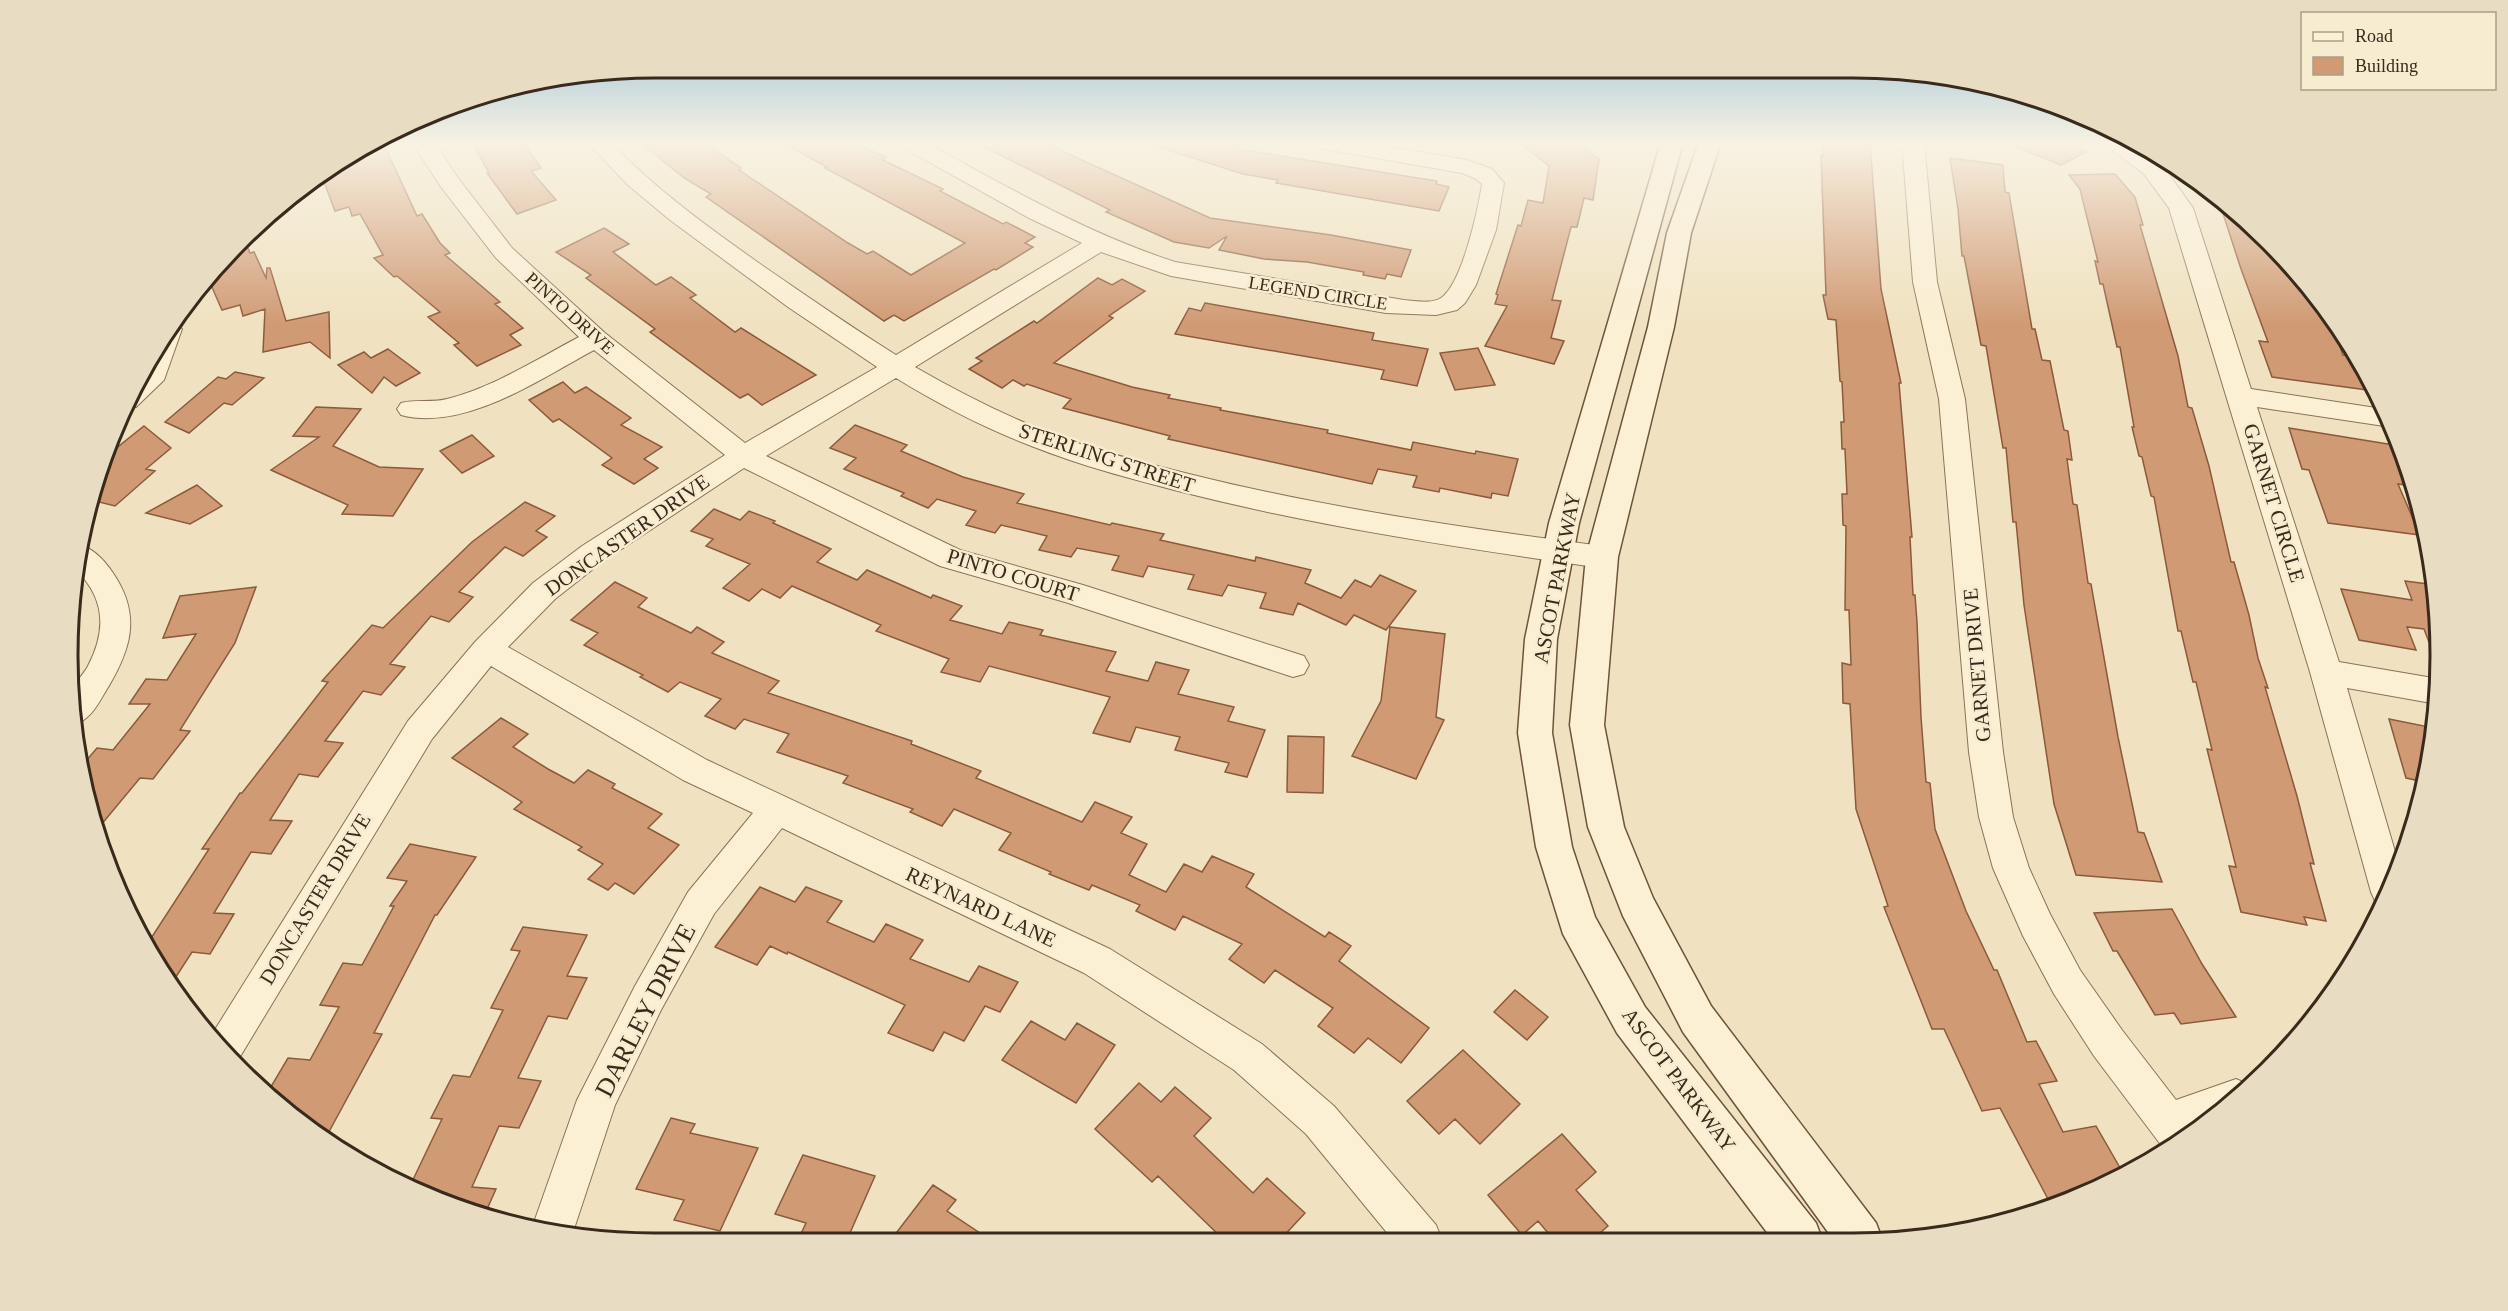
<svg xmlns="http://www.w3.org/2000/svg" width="2508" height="1311" viewBox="0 0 2508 1311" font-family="'Times New Roman',serif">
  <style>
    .building { fill: #d09a74; stroke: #8b5a3c; stroke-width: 1.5 }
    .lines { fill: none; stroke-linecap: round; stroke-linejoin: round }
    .minor-casing { stroke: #8a7257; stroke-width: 2 }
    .secondary-casing { stroke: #6c533a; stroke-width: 3 }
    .minor { fill: #fbefd4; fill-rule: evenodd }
    .secondary { fill: #fbefd4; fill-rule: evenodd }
    .labels { text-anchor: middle; stroke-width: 5; stroke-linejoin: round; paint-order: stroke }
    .far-street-label { font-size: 18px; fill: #392a1c; stroke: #f7ecd0 }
    .street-label { font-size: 21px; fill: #392a1c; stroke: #f7ecd0 }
    .near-street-label { font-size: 26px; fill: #392a1c; stroke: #f7ecd0 }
    .rim { fill: none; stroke: #392a1c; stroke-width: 3 }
  </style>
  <rect width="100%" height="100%" fill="#f0e2c0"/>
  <path class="building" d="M372,142h5l9,7 31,67 5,-2 18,29 10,10 -5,2 55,47 -5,2 28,24 -13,7 11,10 -44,21 -23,-21 5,-2 -31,-26 12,-5 -43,-36 -3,1 -20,-19 9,-3 -23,-41 -8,2 -3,-9 -14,4 -12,-32v-7z
    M472,142h51l18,26 -10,3 25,29 -39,14 -30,-41h2z
    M640,142h63l38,26 -2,2 109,73 19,11 6,-3 38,24 54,-32 -140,-75 2,-1 -46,-25h68l37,15 -3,3 60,29 -3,2 63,33 3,-2 29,15 -10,6 8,4 -37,23 -2,-1 -90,52 -10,-6 -10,6 -178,-124 5,-3 -27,-16z
    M974,142h68l168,76 121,17 80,15 -10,27 -14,-3 -2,5 -22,-4 1,-3 -57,-10 -43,-3 -45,-9 8,-14 -18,12 -35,-6 -68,-30 4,-2z
    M1156,142h90l-9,7 200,32 -1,3 13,3 -10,24 -163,-28 2,-3 -35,-6 -88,-28z
    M1519,142h57l23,17 -6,41 -9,-2 -7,29h-6l-19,73 9,1 -10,37 13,3 -10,23 -69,-18 22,-40 -12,-2 3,-9 -2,-1 22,-69 3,1 7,-26 15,3 6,-37z
    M1823,142h47l11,147 20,94h-2l13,154h-2l3,58h2l2,27 4,95 5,65 4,1 5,46 31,82 28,59h3l30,72 9,-1 21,40 -18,3 24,48 33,-6 27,47 -37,21 -37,7 -49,-93 -18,3 -38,-82h-12l-48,-122 4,-1 -32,-97 -6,-105 -7,-1 -1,-40 9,2 -2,-55h-4l1,-84 -3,-1 -1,-31h5l-2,-45h-3l-1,-27h3l-2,-40 -2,-1 -4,-61 -8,-1 -5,-24h3l-5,-140 2,1z
    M2004,142h61l21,10 -25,13z
    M1950,158l53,7 2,27 4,1 23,136h3l7,31 8,1 14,69 4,1 4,29 -5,-1 6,45 4,1 11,78 3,1 27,153 20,95 6,1 18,49 -86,-7 -22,-71 -30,-199 -8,-83h-3l-7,-74h-3l-17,-102 -5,-1 -17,-89h-2l-4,-47z
    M2115,174l20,23 8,28h-3l38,131 10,51 4,1 17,58 22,96h3l15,53 9,43 10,30 -3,-1 32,109 17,68 -4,-1 16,58 -22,-4 3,8 -66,-13 -12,-46 7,1 -29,-118 5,1 -16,-68h-3l-12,-51h-3l-24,-134 -3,-1 -9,-39 -3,-1 -7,-29h2l-14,-80h-3l-14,-63h-3l-5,-23 3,1 -18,-73 -11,-14z
    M2217,195l77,73 35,48 14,39 15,2 17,34 -103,-14 -13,-36 9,1 -27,-73z
    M604,228l25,16 -16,8 43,33 15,-8 25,18 -6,3 45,34 6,-4 75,47 -54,30 -14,-11 -8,4 -90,-66 5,-3 -69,-51 5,-3 -35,-23z
    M244,239l6,14 4,-1 12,26 1,-10h3l16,53 43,-9 1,46 -20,-16 -47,10 2,-43 -22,7 -3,-11 -18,5 -15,-34z
    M1098,278l14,7 10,-6 23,12 -36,25 4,2 -59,45 78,24 38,8 -2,3 53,10 -1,2 108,20 -1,3 84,17 2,-8 62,12 1,-3 42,8 -10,37 -16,-3 -1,5 -51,-10 -1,4 -26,-5 4,-11 -39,-7 -6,15 -204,-45 2,-3 -107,-28 8,-9 -44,-15 -3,2 -11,-6 -11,8 -33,-19 13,-8 -6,-3 58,-37 3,2z
    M1205,303l169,30 -2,7 56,9 -11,37 -36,-7 3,-9 -209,-36 14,-26 12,3z
    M1478,348l17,37 -40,5 -15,-37z
    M388,349l32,24 -24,13 -12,-9 -12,16 -34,-28 26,-13 7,6z
    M235,372l29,6 -32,27 -8,-2 -35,30 -24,-11 53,-45 8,2z
    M563,382l12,11 11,-6 45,31 -10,7 41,22 -18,12 14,9 -24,16 -32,-19 10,-7 -53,-39 -6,3 -24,-22z
    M316,407l45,2 -28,37 46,21 44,2 -30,47 -51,-2 6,-9 -77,-35 48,-33 -26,-1z
    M855,425l52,20 -6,6 62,26 61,17 -7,9 93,22 2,-2 52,11 -4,6 95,21 1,-4 55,13 -6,13 36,15 14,-18 16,7 9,-12 36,16 -30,39 -32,-15 -8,10 -48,-22 -5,12 -33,-7 6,-15 -38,-8 -6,11 -34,-7 6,-14 -46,-9 -5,11 -31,-7 7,-14 -42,-8 -6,9 -32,-7 8,-14 -46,-11 -6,8 -29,-8 10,-14 -39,-12 -9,9 -27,-12 3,-3 -60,-24 12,-11 -26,-10z
    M144,426l27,22 -25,21 9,2 -40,35 -24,-6 13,-42z
    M2289,428l111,18 9,20 5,20 -16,-2 22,51 -92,-12 -19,-53 -7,-1z
    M472,435l22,21 -32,17 -22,-22z
    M197,485l25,21 -32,18 -44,-11z
    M525,502l30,14 -19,15 11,6 -24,19 -18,-9 -46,45 14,5 -24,25 -18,-6 -41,48 15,3 -24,28 -18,-4 -38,50 18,2 -25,34 -19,-3 -29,46 22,1 -21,33 -20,-2 -37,61 20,1 -24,40 -18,-2 -22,34 -24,-40 63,-97h-7l38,-56h2l86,-111 -6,-1 50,-56 11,3 89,-86z
    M714,509l26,11 9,-9 26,10 -2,2 58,26 -14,13 40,18 10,-10 64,28 2,-3 29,11 -12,14 52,14 7,-12 34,8 -3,5 76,17 -10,19 42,10 8,-19 33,8 -11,24 56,13 -6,14 37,9 -18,47 -22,-5 4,-9 -54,-13 5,-13 -44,-10 -6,15 -37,-9 17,-36 -121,-31 -9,16 -39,-10 8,-13 -73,-28 5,-6 -89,-39 -12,12 -18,-9 -13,12 -26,-13 27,-24 -44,-18 7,-7 -22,-8z
    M2405,581l31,4 2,72 -3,1 -11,-29 -17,-2 9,23 -57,-10 -18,-51 71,11z
    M615,582l32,16 -9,9 53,26 6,-6 27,15 -12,11 67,28 -11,12 144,48 -1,3 70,27 -5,7 106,44 13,-20 37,15 -11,16 26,11 -18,31 37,17 18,-28 18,8 10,-16 42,18 -8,13 79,50 4,-5 22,14 -12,15 90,67 -28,35 -33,-25 -14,15 -36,-27 15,-18 -58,-38 -11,13 -35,-24 13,-15 -59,-28 -8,14 -39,-19 4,-6 -48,-20 -3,5 -40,-16 2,-2 -52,-22 12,-17 -57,-24 -12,17 -32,-14 3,-3 -70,-26 5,-7 -71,-24 12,-18 -45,-15 -9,10 -30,-13 16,-17 -41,-17 -12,10 -28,-15 3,-2 -59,-30 14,-12 -27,-13z
    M256,587l-21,56 -55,87 10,1 -37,48 -13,-1 -44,53 -8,-23 -8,-40 17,-20 16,2 37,-46h-21l17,-25 21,1 29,-46 -33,4 17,-42z
    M1390,627l55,7 -9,83 8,3 -28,59 -64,-23 29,-55z
    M501,718l27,16 -15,13 35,22 26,14 14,-13 27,14 -3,4 50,26 -14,14 31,17 -45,49 -19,-11 -7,7 -20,-11 15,-15 -25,-14 4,-3 -68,-38 8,-7 -70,-44z
    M2389,719l45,9 -9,54 -19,-4z
    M1288,736l36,1 -1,56 -36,-1z
    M410,844l66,13 -39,58h-2l-61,118 8,1 -57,105 -27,-17 -32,-27 22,-37 22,2 29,-53 -19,-2 23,-42 19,2 32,-59h-4l17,-25 -20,-3z
    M760,887l35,15 11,-15 36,14 -15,21 47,20 12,-18 37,16 -13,19 59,23 10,-16 39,16 -18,30 -15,-6 -21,35 -20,-9 -11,19 -45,-18 17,-28 -117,-53 -1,2 -17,-8 -13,19 -42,-18z
    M2172,909l30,55 34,53 -55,7 -7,-11 -19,2 -38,-64h-4l-19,-38z
    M523,927l64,8 -20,41 20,2 -20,41 -19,-3 -30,62 23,3 -22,47 -20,-2 -27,61 24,2 -12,27 -75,-28 33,-69 -11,-1 22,-43 17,2 33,-67 -12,-2 29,-57 -9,-1z
    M1515,990l33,27 -21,23 -33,-28z
    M1031,1021l34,19 12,-17 38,22 -39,58 -74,-43z
    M1463,1050l57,54 -40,40 -25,-25 -16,15 -32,-33z
    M1139,1083l22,19 14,-15 36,31 -17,18 59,57 14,-15 38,35 -25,27h-56l-66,-64 -6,6 -57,-53z
    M671,1118l24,6 -5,9 68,15 -38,83 -46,-11 10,-20 -48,-11z
    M1562,1134l34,38 -20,18 32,36 -15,13 -39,1 -16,-19 -16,14 -34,-40z
    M803,1155l72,21 -29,66h-49l9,-19 -31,-9z
    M933,1185l23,15 -9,11 45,30h-102z"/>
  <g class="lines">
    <g class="minor-casing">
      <path id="minor" d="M412,142h22l24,36 54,70 93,85 140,110 132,-76 -89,-60 -118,-87 -42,-35 -41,-43h23c45,47 99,86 153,124 44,30 88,61 133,89l186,-112 -53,-25 -127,-71 -3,-5h26c82,45 161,91 250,120l229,38c11,1 28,4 37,-2 21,-14 37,-88 41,-114l-6,-5 -14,-6 -137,-24 -8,-2 -3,-5h46l107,18 25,9 12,14 -8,47 -20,55 -11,18 -8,7 -21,5 -50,-2 -215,-37 -70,-24 -186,115c45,26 91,49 139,68 44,16 90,28 135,39 136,34 275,54 413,72l10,3 5,8 -5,8 -10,3c-141,-20 -282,-41 -420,-76 -50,-13 -100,-26 -148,-45 -48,-18 -94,-42 -138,-69l-130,78 194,94 123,35 221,71 5,9 -5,9 -11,3 -228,-75 -125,-36 -196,-98 -142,94 -47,37 -47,48 199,113 403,189 152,95 72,62 102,119 6,15h-49l-87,-106 -72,-64 -150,-97 -302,-145 -68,86 -53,96 -46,95 -43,130 -40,-7 45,-128 58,-114 53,-94 65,-79 -70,-33 -192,-114 -59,73 -197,326 -24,-29 197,-315 67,-79 58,-59 49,-37 143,-91 -131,-105c-54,29 -130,82 -193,65l-4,-6 4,-6c15,-4 31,0 46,-4 47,-12 90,-40 132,-62l-83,-79 -55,-71z
        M1902,142h22l13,140 28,117 38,353 10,65 16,51 21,46 30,56 42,60 54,70 60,-21 14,6 -40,37 -46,27 -70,-93 -40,-62 -31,-58 -30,-68 -14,-51 -10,-65 -30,-353 -26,-117z
        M2102,142h27l13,7 26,24 25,35 58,181 132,20 8,18 -134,-20 82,255 100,17 -2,25 -90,-16 52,177 -15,41 -8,-3 -5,-11 -61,-220 -141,-464 -25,-34z
        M174,323l8,6 -18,51 -28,27 -13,2 23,-48z
        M78,544c15,4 27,17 35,29 30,44 17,79 -9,121 -8,14 -16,27 -32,32 0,-10 -4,-28 0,-37 4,-8 12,-15 16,-23 19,-36 17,-69 -13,-97z"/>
    </g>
    <g class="secondary-casing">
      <path id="secondary" d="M1661,142h22l-104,381 -22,116 -5,94 20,114 23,70 50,90 171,216 6,16h-50l-155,-206 -54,-99 -27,-87 -18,-114 7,-94 24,-116z
        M1699,142h22l-30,91 -17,94 -56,230 -14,168 20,102 29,71 58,108 165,217 6,16h-49l-150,-207 -60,-116 -35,-89 -18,-102 16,-168 62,-230 19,-94z"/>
    </g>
    <use href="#minor" class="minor"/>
    <use href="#secondary" class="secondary"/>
  </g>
  <linearGradient id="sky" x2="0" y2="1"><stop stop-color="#8cbad5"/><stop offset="0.44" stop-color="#f8f2e3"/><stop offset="1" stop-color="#f8f2e3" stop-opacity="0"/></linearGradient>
  <rect width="2508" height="325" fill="url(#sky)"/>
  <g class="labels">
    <g class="far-street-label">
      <text transform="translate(1318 293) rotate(9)" y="6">LEGEND CIRCLE</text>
      <text transform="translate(570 313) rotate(42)" y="6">PINTO DRIVE</text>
    </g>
    <g class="street-label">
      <text transform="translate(1107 458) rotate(18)" y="7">STERLING STREET</text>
      <text transform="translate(2274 503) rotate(73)" y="7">GARNET CIRCLE</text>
      <text transform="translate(627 535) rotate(-35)" y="7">DONCASTER DRIVE</text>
      <text transform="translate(1013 575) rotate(17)" y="7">PINTO COURT</text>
      <text transform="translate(1557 578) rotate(-79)" y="7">ASCOT PARKWAY</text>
      <text transform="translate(1977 665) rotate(-95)" y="7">GARNET DRIVE</text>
      <text transform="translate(315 899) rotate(-59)" y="7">DONCASTER DRIVE</text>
      <text transform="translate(981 907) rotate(25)" y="7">REYNARD LANE</text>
      <text transform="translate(1679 1080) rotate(53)" y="7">ASCOT PARKWAY</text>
    </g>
    <g class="near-street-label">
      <text transform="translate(645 1010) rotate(-63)" y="9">DARLEY DRIVE</text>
    </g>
  </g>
  <path d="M0 0H2508V1311H0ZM655 78H1853A577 577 0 0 1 2430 655V656A577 577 0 0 1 1853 1233H655A577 577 0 0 1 78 656V655A577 577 0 0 1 655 78Z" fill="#e8dcc2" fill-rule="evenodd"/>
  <path class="rim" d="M655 78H1853A577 577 0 0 1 2430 655V656A577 577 0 0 1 1853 1233H655A577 577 0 0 1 78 656V655A577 577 0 0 1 655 78Z"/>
  <rect x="2301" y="12" width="195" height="78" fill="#f7ecd0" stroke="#ab9e88" stroke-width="1.5"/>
  <rect x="2313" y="32" width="30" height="9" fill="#fbefd4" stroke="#ab9e88" stroke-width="1.5"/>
  <text x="2355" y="42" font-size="18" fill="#392a1c">Road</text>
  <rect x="2313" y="57" width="30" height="18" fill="#d09a74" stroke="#ab9e88" stroke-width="1.5"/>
  <text x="2355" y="72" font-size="18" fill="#392a1c">Building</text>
</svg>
